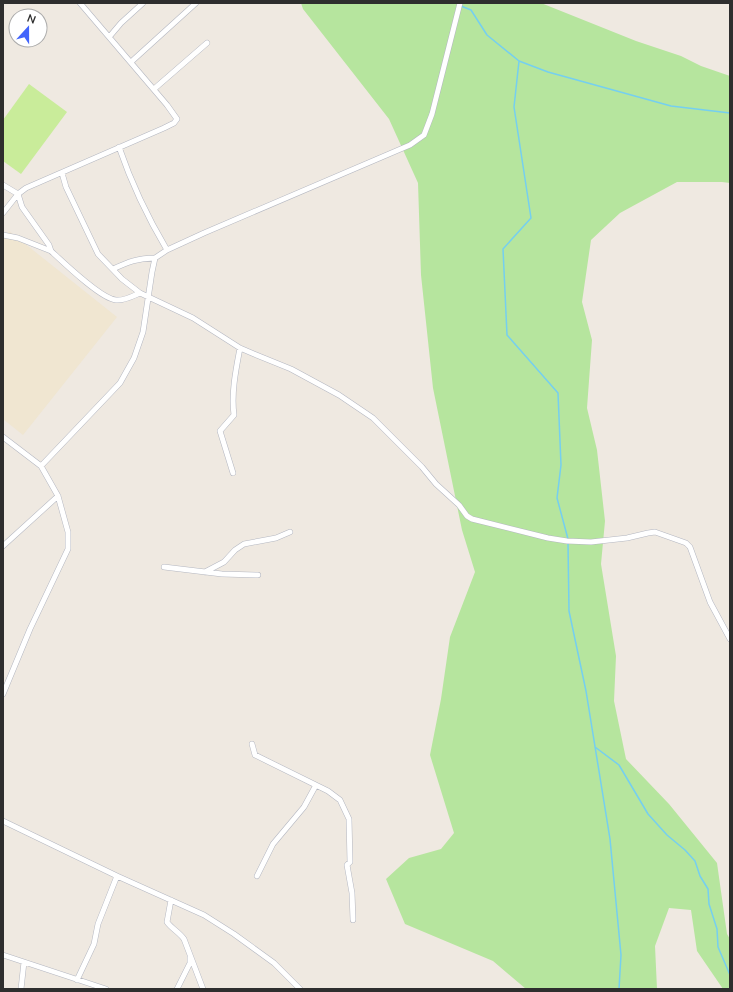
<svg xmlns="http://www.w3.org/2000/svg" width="733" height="992" viewBox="0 0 733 992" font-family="Mulish,sans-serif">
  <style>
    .education { fill: #f0e6d1 }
    .green { fill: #b6e59e }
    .pitch { fill: #c9ec9a }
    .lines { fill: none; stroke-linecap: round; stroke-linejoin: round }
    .stream { stroke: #75cff0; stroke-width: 1.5 }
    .minor-casing { stroke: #b4b7c1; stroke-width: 6 }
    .minor { stroke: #fff; stroke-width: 5 }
  </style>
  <rect width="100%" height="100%" fill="#efe9e1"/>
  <path class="education" d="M9,231l108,86 -94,118 -20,-16v-180z"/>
  <path class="green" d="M301,3h240l95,38 45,15 20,10 29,10v107l-8,-1h-45l-57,31 -29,27 -9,62 10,38 -5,68 10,42 8,71 -4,43 15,92 -2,45 12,58 43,45 48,59 10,71 3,5v50h-7l-26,-38 -6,-41 -22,-2 -14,38 2,43h-131l-33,-28 -88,-37 -19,-45 23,-21 32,-9 13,-16 -24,-78 11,-56 9,-62 25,-65 -13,-42 -29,-142 -12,-113 -3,-92 -29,-64 -86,-110z"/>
  <path class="pitch" d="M29,84l38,28 -46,62 -18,-13v-41z"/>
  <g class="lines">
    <path class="stream" d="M461,6l10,4 16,25 32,26 29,11 123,34 59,7
      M519,61l-5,46 17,111 -28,31 4,86 51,58 3,72 -4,33 11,41
      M568,543l1,68 17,80 24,148 11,116 -2,34
      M595,747l24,18 29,49 19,21 18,15 10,11 5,15 8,13 1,15 8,25 1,18 12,28"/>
    <g class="minor-casing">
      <path id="minor" d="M110,36l11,-13 22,-20
        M131,62l65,-59
        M154,89l53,-46
        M119,147c12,35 29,71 48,103
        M62,173l4,14 32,67 24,25 18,14
        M3,185l15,9 4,13 27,38 2,6c12,11 50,48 65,49 8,1 17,-4 24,-7l53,25 47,30 14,6 37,15 48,26 34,23 49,49 14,17 23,21 8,11 5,3 76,19 19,3 24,1 36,-4 21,-5 7,-1 31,11 4,4 20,55 20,37
        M3,213l15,-19 8,-6 138,-60 10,-5 3,-4 -10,-14 -87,-102
        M3,235l15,3 33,13
        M113,269c15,-7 25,-11 42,-11
        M3,437l38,29 17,30 10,36v17l-38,80 -27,65
        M41,466l79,-83 14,-25 9,-26 9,-60 3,-14 12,-8 37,-17 206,-88 14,-10 8,-21 28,-111
        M233,473l-13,-42 14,-16c-3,-22 2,-46 6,-67
        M3,546l55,-50
        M164,567l58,7 36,1
        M205,572l19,-10 11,-12 9,-6 32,-6 14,-6
        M252,744l3,11 73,36 12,9 9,19 1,43 -3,3 5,28 1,27
        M3,821l114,55 87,39 30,19 40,29 26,26
        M257,876l16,-32 31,-37 12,-22
        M171,900l-4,22c5,7 12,10 17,17l19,50
        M3,955l103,34
        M77,980l17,-36 4,-20 19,-48
        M21,989l3,-27
        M177,989l13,-26v-6"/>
    </g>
    <use href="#minor" class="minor"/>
  </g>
  <rect width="733" height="992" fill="none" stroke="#2e2e2e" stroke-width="8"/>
  <g transform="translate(28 28) rotate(21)"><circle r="19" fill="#ffffff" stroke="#ababab"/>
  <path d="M0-3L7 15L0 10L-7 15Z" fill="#4264fb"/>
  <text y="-6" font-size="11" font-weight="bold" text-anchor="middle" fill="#2e2e2e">N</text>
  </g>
</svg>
